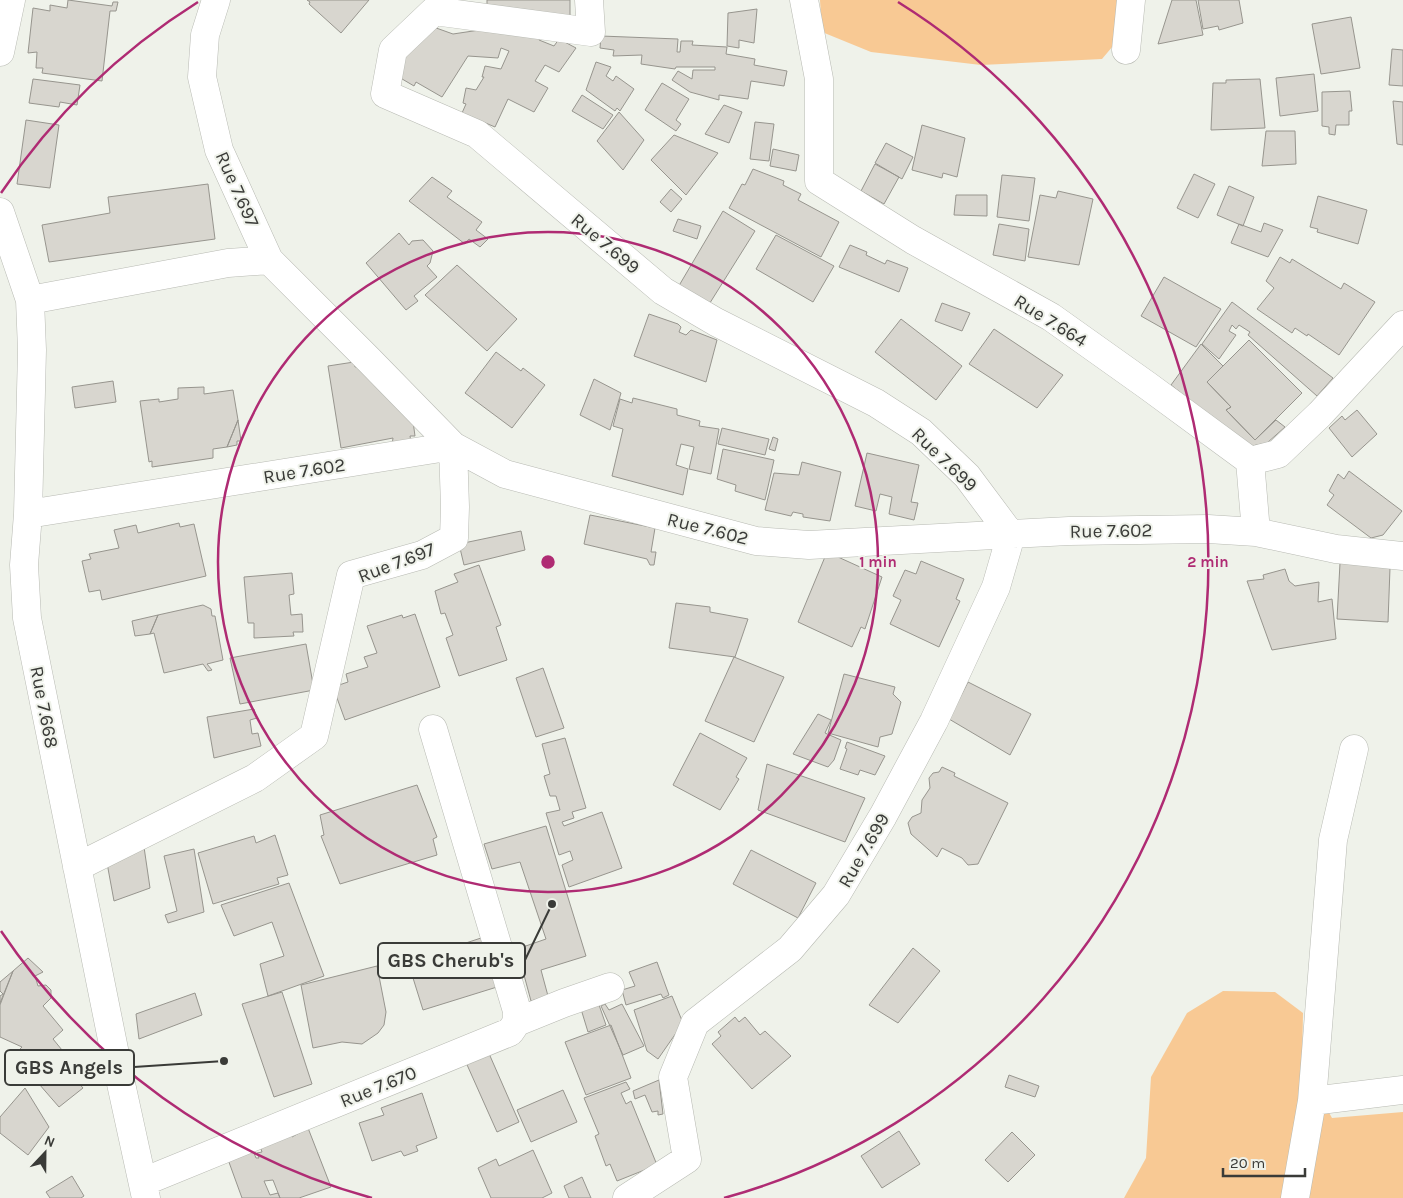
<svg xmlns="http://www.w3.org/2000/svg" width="1403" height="1198" viewBox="0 0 1403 1198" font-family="Karla,sans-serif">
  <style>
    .green { fill: #f8c994 }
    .building { fill: #d8d6cf; stroke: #97958e }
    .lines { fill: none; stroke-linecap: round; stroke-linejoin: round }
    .street-casing { stroke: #b8bab3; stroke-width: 29 }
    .secondary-casing { stroke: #b8bab3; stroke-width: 29 }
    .street { stroke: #fff; stroke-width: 28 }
    .secondary { stroke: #fff; stroke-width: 28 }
    .ring { fill: none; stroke: #af2b73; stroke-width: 2.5 }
    .labels { text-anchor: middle; stroke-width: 4; stroke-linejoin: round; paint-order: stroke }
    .street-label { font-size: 19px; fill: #3a3b38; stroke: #eff2ea }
    .centre { fill: #af2b73; stroke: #eff2ea; stroke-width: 2.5 }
    .ring-label { font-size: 15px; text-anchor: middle; font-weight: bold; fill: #af2b73; stroke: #eff2ea; stroke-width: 4; stroke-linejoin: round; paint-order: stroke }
    .leader { fill: none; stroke: #3a3b38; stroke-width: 2 }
    .callout-dot { fill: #3a3b38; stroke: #eff2ea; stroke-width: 2 }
    .callout { fill: #eff2ea; stroke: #3a3b38; stroke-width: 2 }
    .callout-label { font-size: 20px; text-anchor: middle; font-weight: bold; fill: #3a3b38 }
  </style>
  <rect width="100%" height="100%" fill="#eff2ea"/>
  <path class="green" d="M820,0h310l-12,40 -16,19 -121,6 -110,-13 -49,-20z
    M1223,991l52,1 28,21 -1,51 30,54 71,-6v86h-279l22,-40 5,-81 36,-64z"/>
  <path class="building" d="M68,0l44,6 1,-4h5l-2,9h-6l-8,70 -60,-8 1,-5h-7l1,-16 -9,1 5,-45 17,3v-6l17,3z
    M307,0h62l-28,33 -32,-29 1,-2z
    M487,0h83v21l-83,-4z
    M1172,0h24l7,35 -45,9z
    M1198,0h41l4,23 -24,7 -1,-4 -15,3z
    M757,9l-3,34 -15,-3v8l-12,-2 1,-33z
    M1351,17l9,51 -39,6 -9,-50z
    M425,24l28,10 40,-6 50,4 -4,8 15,6 5,-7 17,9 -17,24 -14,-7 -10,16 13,7 -14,24 -26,-13 -13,28 -33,-14 4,-9 -3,-1 3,-15 10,2 8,-13h-2l3,-11 16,3 8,-18 -8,-3 -3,10 -30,-2 -26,41 -26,-15 -2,4 -22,-13z
    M601,36l77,3 -1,13h3l1,-11h12l-1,4 35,2 -1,7 29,5 -1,6 33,6 -3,15 -33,-5 -3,18 -29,-4v5l-29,-8 -18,-12 6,-9 14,8 1,-9h22v-3h-39l-1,2 -34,-5 1,-9 -29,1 1,-6 -14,-2z
    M1392,49l11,1v36l-14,-1z
    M596,62l15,5 -5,9 7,5 3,-5 18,13 -14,22 -3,-3 -2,3 -29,-21z
    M1314,74l4,37 -38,5 -4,-38z
    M33,79l47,6 -3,20 -17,-3 -1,5 -30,-4z
    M1260,79l5,49 -54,2 2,-47h13v-3z
    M662,83l27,16 -13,21 5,4 -5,7 -31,-21z
    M1350,91l2,20h-3v14h-13l-1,10 -6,-1v-7l-7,-1v-34z
    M582,95l31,20 -10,14 -31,-18z
    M1393,101l10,1v43l-6,-1z
    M724,105l18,7 -13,31 -24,-9z
    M619,112l25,28 -21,30 -26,-29z
    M26,120l33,5 -9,63 -33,-4z
    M755,122l19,2 -5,37 -19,-2z
    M922,125l43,13 -8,39 -14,-4 -1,5 -30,-8z
    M1266,131h29l1,33 -34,2z
    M674,135l44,18 -32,42 -35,-35z
    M886,143l27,14 -11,22 -27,-16z
    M773,149l26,6 -3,16 -26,-5z
    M875,164l24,13 -15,27 -23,-13z
    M753,169l31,12 -1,4 18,9 -3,6 41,22 -18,35 -92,-49 13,-24 3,1z
    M1194,174l21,10 -17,34 -21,-10z
    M1002,175l33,3 -6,43 -32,-4z
    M432,177l20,14 -5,6 35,25 -6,8 12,9 -8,8 -11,-8 -4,5 -56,-43z
    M208,184l7,55 -166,23 -7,-37 68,-12 -2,-16z
    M1229,186l25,11 -11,29 -26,-11z
    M671,189l11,10 -11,13 -11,-10z
    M1058,191l35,8 -14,66 -51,-8 12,-62 16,3z
    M956,195h31v21l-33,-1z
    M1318,196l49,14 -9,34 -41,-12 1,-3 -8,-2z
    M723,211l32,20 -47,75 -31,-17z
    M678,219l23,7 -4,13 -24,-8z
    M1264,223l19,7 -15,27 -37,-14 8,-19 22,8z
    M999,224l30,5 -4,32 -32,-6z
    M399,233l10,12 3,-4 11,-1 10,11 -3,12 -3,3 10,11 -23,19 4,5 -12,9 -40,-47z
    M776,235l58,31 -21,36 -57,-33z
    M850,245l17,7 -1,3 19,9 2,-4 21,8 -9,24 -60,-25z
    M1280,257l10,6 2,-4 49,30 3,-6 31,19 -36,53 -31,-21 -1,2 -12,-8 -3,5 -35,-24 17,-21 -8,-7z
    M457,265l60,54 -30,32 -62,-56z
    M1164,277l57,32 -25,38 -55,-31z
    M1232,302l101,76 -16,18 -69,-61 2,-3 -11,-7 -3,4 -4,-4 -3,6 7,4 -17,24 -17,-15z
    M942,303l28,10 -8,18 -27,-10z
    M649,314l29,10 3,3 -2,5 7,3 5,-5 26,10 -11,42 -72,-26z
    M901,319l61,47 -26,34 -61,-48z
    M994,329l69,46 -26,33 -68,-44z
    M1249,340l53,53 -47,47 -29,-30 5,-3 -24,-25z
    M1201,344l22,22 -16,16 24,25 -5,3 29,30 21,-20 9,7 -18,16 -20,4 -76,-62z
    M496,352l25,19 2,-3 22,17 -33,43 -47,-35z
    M354,362l1,5 9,-1 48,48 3,22h-5l1,6 -19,3 1,-7 -52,10 -13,-82z
    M594,379l27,14 -11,37 -30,-15z
    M113,381l3,21 -41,6 -3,-21z
    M204,387v7l29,-4 5,30 -11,27 -14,2v9l-61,9v-6l-3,1 -9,-61 19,-2v3l19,-3v-11z
    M633,398l44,11v6l23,6 -1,5 20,3 -8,45 -22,-5 5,-22 -13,-3 -5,21 12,4 -5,26 -71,-19 11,-47 -10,-3 7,-27 12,4z
    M1357,410l20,24 -25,23 -23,-29 13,-12 3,4z
    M238,420l3,21h-4v4l-10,2z
    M722,428l47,11 -4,16 -47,-11z
    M773,437l5,2 -3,12 -6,-2z
    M723,449l51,11 -9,40 -30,-9 1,-6 -19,-6z
    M867,453l52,12 -8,37 7,1 -4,17 -25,-6 3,-17 -12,-3 -4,17 -21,-5z
    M802,462l39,10 -11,49 -27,-4v-3l-10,-2 -2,4 -26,-6 9,-37 25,2z
    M1349,471l53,40 -19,24 -12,3 -44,-33 7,-10 -5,-4 9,-17 6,5z
    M590,515l65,13 -4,24h5l-2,13h-4l-3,-6 -63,-15z
    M179,523l1,4 14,-3 12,52 -104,24 -2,-10 -11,2 -7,-31 9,-2 -2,-5 30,-6 -5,-18 22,-5 2,8z
    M521,531l4,19 -61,15 -5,-21z
    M827,552l55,25 -17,52 -4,-2 -9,20 -54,-25z
    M921,561l43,18 -8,20 4,2 -21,46 -49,-23 11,-24 -8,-4 12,-26 11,4z
    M1340,563l50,5 -2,54 -51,-3z
    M479,565l22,60 -5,2 11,33 -48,16 -13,-38 7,-3 -8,-22 -4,1 -6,-23 23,-9 -4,-8z
    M1285,569l4,12 6,5 24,-4 -1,20 14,-3 4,40 -64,11 -25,-69 17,-2 -1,-4z
    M292,573l2,21 -5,1 2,20 11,-1 1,18h-10l1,4 -40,2v-15h-6l-4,-46z
    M676,603l34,4v5l38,7 -13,38 -66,-9z
    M203,605l8,4 1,7h3l8,44 -16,4 5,6 -4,1 -5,-7 -39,9 -10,-40 -4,1 8,-19z
    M415,614l25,73 -95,33 -12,-33 15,-5 -2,-8 22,-7 -4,-10 13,-4 -10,-27 35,-11 1,3z
    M158,615l-8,19 -15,2 -3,-15z
    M306,644l8,46 -74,14 -10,-46z
    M734,657l50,20 -30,65 -49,-21z
    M543,668l21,60 -28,9 -20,-59z
    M844,674l51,13 -2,7 8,8 -9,32 -12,3 -2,10 -50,-14z
    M968,682l63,32 -21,41 -61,-36z
    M254,709l3,9 -7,2 2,14 6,-1 3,13 -47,12 -7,-41z
    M818,714l13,6 -6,13 16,7 -7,20 -6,7 -35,-13z
    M700,733l47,25 -11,19 3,2 -19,31 -47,-25z
    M565,738l21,70 -14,4 2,6 -12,4 2,4 38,-14 20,56 -53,19 -7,-22 11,-5 -3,-9 -11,4 -13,-42 14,-3 -4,-14h-6l-6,-20 6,-2 -8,-30z
    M847,742l38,14 -10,19 -15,-5 -2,5 -18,-6 7,-20 -2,-1z
    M767,764l98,34 -20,44 -87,-32z
    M942,767l13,6 -1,3 54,27 -30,61 -10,1 -6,-7 -20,-10 -5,9 -26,-23 -3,-11 4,-6 9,-4 1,-13 8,-12 -1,-10 4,-5 6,-1z
    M417,785l20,52 -4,2 4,16 -97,29 -19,-48 3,-1 -4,-20z
    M546,826l40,130 -45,14 7,26 -17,5 -14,-52 29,-10 -26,-77 -28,7 -8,-25z
    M275,835l13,40 -11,3 2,6 -66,20 -15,-51 56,-17 2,7z
    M144,847l6,41 -36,13 -7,-38z
    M194,849l10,63 -36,11 -3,-8 12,-4 -13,-55z
    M751,850l65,33 -18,35 -65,-34z
    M289,883l35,93 -56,20 -8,-32 24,-8 -12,-34 -38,14 -13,-31z
    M481,938l16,49 -74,23 -15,-48z
    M913,948l27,23 -42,52 -29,-18z
    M28,958l15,14 -8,4 3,10 8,-1 5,5v8l-8,8 20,24 -10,9 9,11 -21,8 2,4 5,-4 3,3 4,-5 28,32 -24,19 -33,-38 3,-3 -18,-8 11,-11 -22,-10v-32l13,-34z
    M657,962l12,33 -6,3 -2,-4 -35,11 -4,-15 13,-4 -6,-14z
    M377,966l9,46 -2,13 -6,8 -16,11 -20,-2 -29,6 -12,-63z
    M13,971l-13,32v-7l3,-2 -3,-3v-9z
    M282,992l30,92 -38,13 -32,-93z
    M195,993l7,22 -63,24 -3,-25z
    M672,996l11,27 -25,36 -11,-8 -13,-41z
    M598,1002l8,23 -18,7 -7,-23z
    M605,1004l4,6 13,-6 22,42 -21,9 -22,-49z
    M735,1017l4,5 6,-5 15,18 5,-4 26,25 -39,33 -40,-45 9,-8 -3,-4z
    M611,1025l20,53 -45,17 -21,-53z
    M487,1049l32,73 -22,10 -33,-74z
    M1009,1075l30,11 -4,11 -30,-10z
    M659,1080l4,34 -5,1v-4l-6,1 -7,-17 -10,4 -2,-8z
    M626,1082l4,7 -9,4 5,11 5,-3 26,64 -40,16 -7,-17 -4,2 -11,-30 4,-2 -15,-36z
    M25,1088l24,39 -21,28 -28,-22v-16z
    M563,1090l14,32 -46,20 -14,-32z
    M422,1093l15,45 -21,8 2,5 -14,5 -3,-5 -29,10 -13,-38 25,-8 -3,-7z
    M308,1128l23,59 -32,11h-19l-7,-18 -9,1 6,14 8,-2 2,5h-38l-20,-55 25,-7 9,22h3l-2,-5 5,-1 -3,-9 30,-13 3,7z
    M899,1131l21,33 -38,24 -21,-32z
    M1012,1132l23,23 -27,27 -23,-22z
    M533,1150l19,43 -10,5h-51l-13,-30 18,-9 3,7z
    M72,1176l12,20 -3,2h-31l-4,-6z
    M582,1177l9,21h-22l-5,-12z"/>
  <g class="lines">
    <g class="street-casing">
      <path id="street" d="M589,0l2,32 -157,-21 -41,39 -8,44 92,40 186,157 53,31 160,81 45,29 46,44 44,59 -15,52 -62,134 -51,95 -47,79 -46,54 -95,74 -22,54 14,82 -60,39
        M804,0l15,79v102l94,59 138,77 97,69 102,75 28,-7 42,-40 83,-89
        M1126,50l5,-50
        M0,212l30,88 2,50 -4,164 -4,51 3,53 93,461 26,119
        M30,300l198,-37 41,-3
        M1250,461l6,71
        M28,514l425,-68 52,28 251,67 53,4 260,-14 139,-2 48,3 80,17 67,7
        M433,729l84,282v11
        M77,867l178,-89 59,-42 37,-161 71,-20 32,-17 1,-31 -2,-61 -85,-87 -99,-99 -50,-110 -17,-73 3,-42 11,-35
        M1312,1101l21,-261 21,-91
        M143,1182l367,-150 7,-10 47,-19 46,-16
        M1295,1198l17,-97 91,-11"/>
    </g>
    <g class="secondary-casing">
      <path id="secondary" d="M0,52l11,-52"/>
    </g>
    <use href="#street" class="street"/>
    <use href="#secondary" class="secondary"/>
  </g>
  <g class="ring">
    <circle cx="548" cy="562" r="330"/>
    <path d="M372 1198A660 660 0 0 1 1 931M1 193A660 660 0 0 1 198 2M898 2A660 660 0 0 1 724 1198"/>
  </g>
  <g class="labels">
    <g class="street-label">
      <text transform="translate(238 189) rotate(66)" y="7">Rue 7.697</text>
      <text transform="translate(606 243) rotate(40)" y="7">Rue 7.699</text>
      <text transform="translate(1051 320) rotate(32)" y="7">Rue 7.664</text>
      <text transform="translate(945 459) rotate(44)" y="7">Rue 7.699</text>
      <text transform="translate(304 470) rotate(-9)" y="7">Rue 7.602</text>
      <text transform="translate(708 528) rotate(14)" y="7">Rue 7.602</text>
      <text transform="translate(1111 530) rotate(-1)" y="7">Rue 7.602</text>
      <text transform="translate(396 562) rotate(-21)" y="7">Rue 7.697</text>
      <text transform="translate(45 707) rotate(79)" y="7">Rue 7.668</text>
      <text transform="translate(863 850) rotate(-60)" y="7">Rue 7.699</text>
      <text transform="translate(378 1086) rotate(-22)" y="7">Rue 7.670</text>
    </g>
  </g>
  <circle cx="548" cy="562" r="8" class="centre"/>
  <g class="ring-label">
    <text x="878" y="567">1 min</text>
    <text x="1208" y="567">2 min</text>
  </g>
  <path class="leader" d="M552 904L525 960M224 1061L134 1067"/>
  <g class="callout-dot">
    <circle cx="552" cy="904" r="5"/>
    <circle cx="224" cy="1061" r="5"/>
  </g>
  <g class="callout">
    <rect x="378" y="943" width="147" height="35" rx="5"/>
    <rect x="5" y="1050" width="129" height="35" rx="5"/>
  </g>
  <g class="callout-label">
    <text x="451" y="967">GBS Cherub's</text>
    <text x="69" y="1074">GBS Angels</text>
  </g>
  <g transform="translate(45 1153) rotate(22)" stroke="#eff2ea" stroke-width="4" paint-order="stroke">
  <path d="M0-4L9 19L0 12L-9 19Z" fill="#3a3b38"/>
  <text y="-8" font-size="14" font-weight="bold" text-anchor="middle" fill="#3a3b38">N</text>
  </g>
  <path d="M1223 1168v8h82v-8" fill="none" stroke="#3a3b38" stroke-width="2.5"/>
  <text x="1230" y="1168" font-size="15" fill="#3a3b38" stroke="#eff2ea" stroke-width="4" paint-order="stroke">20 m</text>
</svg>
